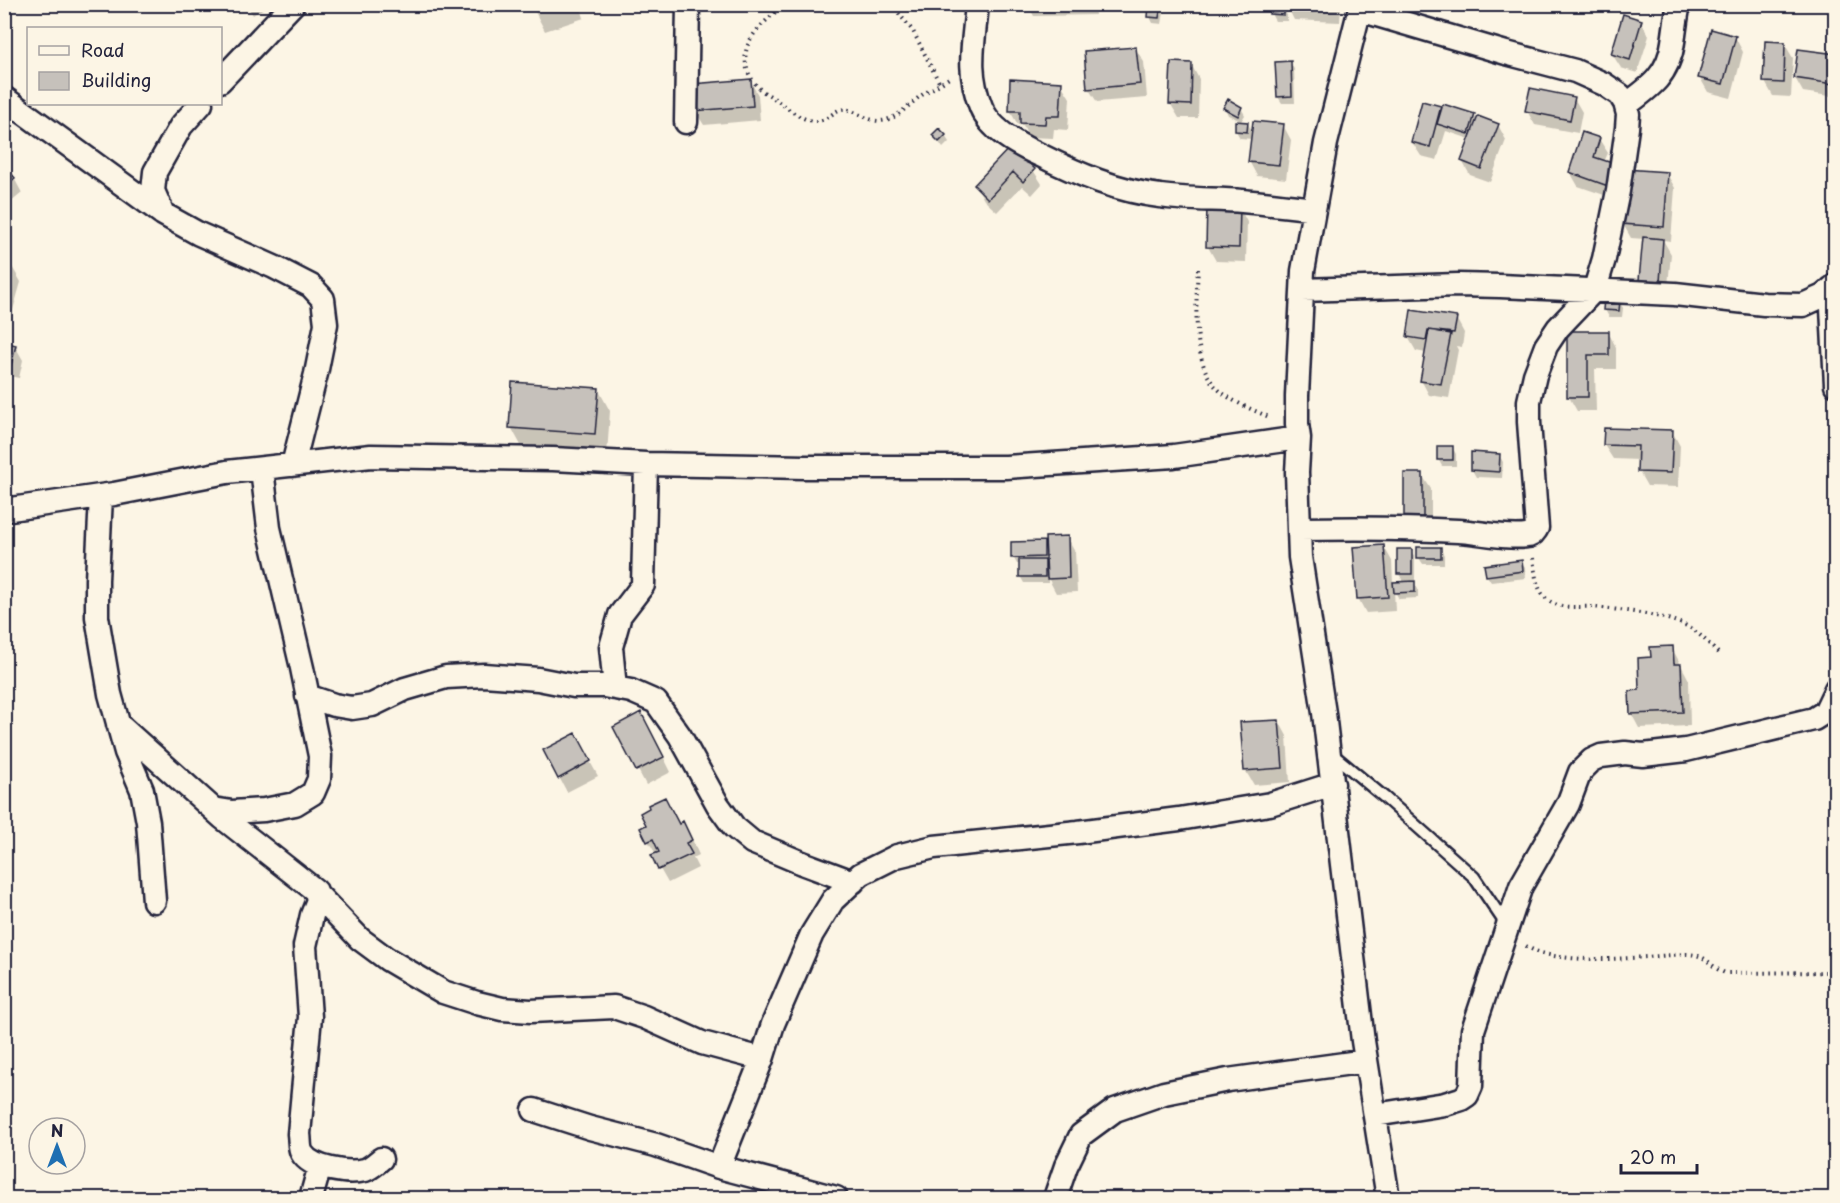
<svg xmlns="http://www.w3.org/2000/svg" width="1840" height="1203" viewBox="0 0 1840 1203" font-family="'Playpen Sans',sans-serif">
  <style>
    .shadow { fill: #0003 }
    .building { fill: #c6c1bb; stroke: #22223b; stroke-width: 1.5 }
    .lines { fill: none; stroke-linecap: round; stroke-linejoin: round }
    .service-casing { stroke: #22223b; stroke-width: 15 }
    .minor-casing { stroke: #22223b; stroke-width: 27 }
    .path { stroke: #22223b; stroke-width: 4; stroke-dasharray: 1.5 4.5; stroke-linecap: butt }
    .service { stroke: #fcf5e5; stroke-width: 10 }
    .minor { stroke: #fcf5e5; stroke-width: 22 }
  </style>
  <rect width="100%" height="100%" fill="#fcf5e5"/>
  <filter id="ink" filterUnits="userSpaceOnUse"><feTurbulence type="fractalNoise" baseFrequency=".0167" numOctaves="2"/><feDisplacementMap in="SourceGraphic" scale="12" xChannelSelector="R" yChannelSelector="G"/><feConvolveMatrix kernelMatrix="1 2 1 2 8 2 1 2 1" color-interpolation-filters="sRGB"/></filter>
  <g filter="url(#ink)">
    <path class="shadow" d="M246,4h21l1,1 -15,10z
      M477,4h30l-26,9z
      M531,4h49l4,14 -39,13z
      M1027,4h67l1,11 -61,1z
      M1286,4h55l-1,18 -46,-2z
      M1160,5l4,7 -2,12 -9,-1 -3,-6z
      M1271,8h12l4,7v6h-12l-4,-7z
      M1641,21l8,15 -12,37 -16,-5 -9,-14z
      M1735,37l8,15 -12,46 -23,-6 -8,-14z
      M1784,43l9,15 -2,39 -18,-1 -8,-14z
      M1135,48l9,14 3,36 -50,4 -9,-14z
      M1836,56v41l-33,-5 -8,-14z
      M1290,62l4,7 1,34h-13l-4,-6z
      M1191,64l8,15 -1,39h-19l-9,-15z
      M750,81l8,14 2,25 -56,5 -9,-14z
      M1061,84l9,14 -2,32 -14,-1 -1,9 -24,-1 -6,-12h-5l-8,-14z
      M1574,98l8,14 -4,21 -43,-8 -8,-14z
      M1225,108h16l4,7 -4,6 -13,-6z
      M1440,108l3,4 31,3 3,6 21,4 8,15 -16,42 -20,-7 -8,-14 8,-22 -24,-8 -9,29 -16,-4 -9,-14z
      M1248,124l5,9 30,-8 8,15 -5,39 -29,-3 -8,-15 3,-22 -12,-1 -4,-7z
      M934,135l11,1 4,6 -6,6z
      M1599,139l9,14 -4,9 12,37 -38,-13 -8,-14z
      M1011,148l22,22 9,14 -10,11 -10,-9 -25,26 -13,-12 -8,-15z
      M4,167l10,11 8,15 -18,15z
      M1667,174l8,14 -4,53 -8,-1 8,14 -4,42 -18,-2 -9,-14 4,-41 -13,-1 -8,-14z
      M1209,206l30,1 8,15 -1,40 -30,-1 -8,-14z
      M4,259l4,1 13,22 -16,56z
      M1619,301l4,7 -1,9h-13l-4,-7z
      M1456,318l8,15 -2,14 -6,-1 2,4 -9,48 -20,-3 -8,-15 5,-27 -10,-2 -8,-14z
      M1568,332h40l8,15v22h-21l1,42h-19l-8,-14z
      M4,344l11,2 8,14 -4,18 -15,-3z
      M598,389l12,22 -3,44 -84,-6 -12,-22z
      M1672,431l8,15 -2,41 -31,-1 -8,-14v-12l-26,-1 -9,-14z
      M1452,447l4,7v12h-14l-4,-7z
      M1499,455l4,7 -1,16 -26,-1 -4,-7z
      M1406,475h16l9,14v49z
      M1067,538l8,14 2,40 -21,1 -8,-15v5h-24l-4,-7v-12h-3l-4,-7 30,-14 4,7z
      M1384,547l8,14 1,23 11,-1 -5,-9 -1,-23h13l4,6v23h-3l6,9v9l-19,1 -5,-9 1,21 -29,2 -8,-15z
      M1440,548l4,7v9h-21l-4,-6z
      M1521,562l4,6 1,10 -35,4 -4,-6z
      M1672,648l17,32 1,46 -51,2 -8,-15 10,-21 11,-34z
      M1279,721l8,15 3,46 -36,3 -9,-15z
      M615,727l34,1 22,44 -25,13z
      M583,749l15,27 -31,16 -22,-41z
      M679,825l12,12 8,18 -6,3 5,10 -30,15 -8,-14 -4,-15 -8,-13z"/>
    <path class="building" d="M1149,4h12l-2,14 -11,-1z
      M1284,4h49v4l-49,-2z
      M1270,6h14v9l-15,-1z
      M1623,14l19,6 -12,40 -19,-6z
      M1711,29l25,7 -13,48 -25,-6z
      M1765,41l20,1 -1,41 -21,-1z
      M1136,47l4,37 -53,5 -3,-38z
      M1798,49l38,5 -3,30 -39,-6z
      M1291,61l1,35 -15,1 -2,-35z
      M1171,62l21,1 -1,42 -22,-1z
      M751,79l2,27 -59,5 -2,-27z
      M1010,79l52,3 -2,34h-14l-1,8 -25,-1v-12h-11z
      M1530,88l45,9 -5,23 -45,-9z
      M1228,99l14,8 -4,9 -15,-8z
      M1422,101l19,5 -11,41 -19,-5z
      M1443,104l32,10 -6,20 -32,-10z
      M1478,116l21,8 -18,45 -20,-8z
      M1235,121l13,1 -1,10 -12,-1z
      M1253,121l31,3 -5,41 -31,-3z
      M939,128l7,7 -7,7 -7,-7z
      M1582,132l18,6 -6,19 21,7 -7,22 -39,-14z
      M1011,146l24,23 -12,13 -10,-10 -25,27 -14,-14z
      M4,165l11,13 -11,9z
      M1625,169l43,3 -4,55 -43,-3z
      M1207,205l33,1 -1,42 -33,-1z
      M1643,237l20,2 -3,43 -21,-2z
      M1604,298l16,2 -1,11 -16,-1z
      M1411,310l46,7 -3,16 -26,-3 -2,10 -19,-3z
      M1429,330l22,4 -10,50 -21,-3z
      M1567,331h42v24h-21v42h-21z
      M4,342l12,3 -5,20 -7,-2z
      M512,382l87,6 -4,46 -86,-6z
      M1604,428l69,2 -2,43 -34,-1 1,-26 -35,-1z
      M1437,446h16v14h-16z
      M1471,452l29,2 -1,18 -28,-2z
      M1404,473h19v51h-19z
      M1068,536l1,42 -22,1 -2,-42z
      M1044,541v16l-33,1v-16z
      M1384,545l4,52 -31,2 -4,-52z
      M1417,547h24v11h-24z
      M1397,549h15v25h-15z
      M1019,560h26v17h-26z
      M1522,560l1,11 -37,5 -2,-11z
      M1415,581v11l-21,1 -1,-11z
      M1673,646l1,18h7l2,48 -53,2 -1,-23 10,-1 -1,-32 13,-1 -1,-10z
      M641,712l23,45 -28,14 -23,-44z
      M1279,720l4,48 -39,3 -4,-49z
      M576,733l15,28 -33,18 -15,-29z
      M665,797l14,27 4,-3 9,19 -6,3 6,11 -34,16 -7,-15 8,-3 -6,-13 -6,3 -7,-14 6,-3 -6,-12 9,-5 -1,-3z"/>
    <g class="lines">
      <g class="service-casing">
        <path id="service" d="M1331,753l53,44 90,80 33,49"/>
      </g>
      <g class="minor-casing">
        <path id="minor" d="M977,4c-3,38 -11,66 4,103 9,23 37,38 59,48 38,19 77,36 120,41 27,4 55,3 82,5 24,2 48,5 72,8
          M1361,4l-35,139 -23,128 -6,125v28l2,14 -2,34 3,85 24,156 39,328 25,157
          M220,81l73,-77
          M4,98l158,115
          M201,104l-20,22 -26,46 -2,19 10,23 36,20 75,33 37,19 12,13 3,25 -10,50 -23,91
          M1626,105c25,-18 43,-31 47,-63 2,-12 3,-25 6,-38
          M686,122l2,-118
          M1831,289l5,96
          M1302,290l156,-5 42,1 175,8 89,10 39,1 20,-9 13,-11
          M101,496l-4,84v37l13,77 16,58 16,38 6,32 6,79
          M4,510l110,-16 113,-22 144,-16 182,3 93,5 159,3h201l168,-11 125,-18
          M1299,529c53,-1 106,-1 159,2 22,1 47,8 69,5 6,0 7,-4 10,-8l-8,-106v-21l6,-26 11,-29 12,-18 37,-39 9,-30 14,-68 9,-63 1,-14 -3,-11 -5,-8 -16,-11 -29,-13 -69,-18 -146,-43
          M615,688l-4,-41 9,-32 23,-30 3,-121
          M307,696l27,9 18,3 20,-3 33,-16 41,-12 38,-2 54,4 36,7h30l27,5 25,11 24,34 38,69 16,22 18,15 50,21 51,19
          M118,724l105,94 93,73 2,9 -6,15 -7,31 5,71 -11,117c1,6 0,14 3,19 9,16 47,21 63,17 6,-2 11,-7 16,-11
          M213,809l19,3 32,-2 31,-6 18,-11 6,-14 1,-23 -18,-88 -33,-140 -7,-59
          M318,895l42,44 27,20 56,33 34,11 25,6 29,2 83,-4 30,10 58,26 60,16
          M534,1110l56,18 66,17 63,22 117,31
          M1375,1115l70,-11 16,-5 6,-4 4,-9 2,-56 48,-144 47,-82 12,-32 12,-12 9,-4 24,-3 18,2 43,-5 128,-31 11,-7 11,-23
          M719,1167l43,-108 11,-35 39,-90 21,-34 28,-26 36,-18 37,-9 144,-15 101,-13 91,-15 63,-20
          M311,1198l9,-32
          M1055,1198l11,-32 15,-31 34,-25 49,-17 64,-13 138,-19"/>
      </g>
      <path class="path" d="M784,4c-20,20 -47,36 -36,68 3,6 7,13 13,18 5,4 11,6 15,10 12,8 25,21 40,21 13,0 19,-13 29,-12 12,2 22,12 35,12 17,-1 29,-17 42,-26 9,-6 18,-11 27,-17
        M891,4l22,27 27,53
        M1198,269c-2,32 -6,92 17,117 15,16 37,23 56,32
        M1533,558c2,14 3,33 15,42 13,10 31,6 45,7 27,3 83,8 103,25 9,7 16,15 24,23
        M1526,946c32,22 123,10 161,8 22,1 21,12 38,19l111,-1"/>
      <use href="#service" class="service"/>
      <use href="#minor" class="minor"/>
    </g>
  </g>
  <rect width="1840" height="1203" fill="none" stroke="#fcf5e5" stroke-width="24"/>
  <rect x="12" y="12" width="1816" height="1179" fill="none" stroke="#22223b" stroke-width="2" filter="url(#ink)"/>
  <rect x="27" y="27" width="195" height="78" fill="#fcf5e5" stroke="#a5a1a1" stroke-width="1.5"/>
  <rect x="39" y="46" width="30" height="9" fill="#fcf5e5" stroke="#a5a1a1" stroke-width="1.5"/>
  <text x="81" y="57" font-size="18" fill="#22223b">Road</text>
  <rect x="39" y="72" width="30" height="18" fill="#c6c1bb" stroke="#a5a1a1" stroke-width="1.5"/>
  <text x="81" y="87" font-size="18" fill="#22223b">Building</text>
  <g transform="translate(57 1146)"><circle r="28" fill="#fcf5e5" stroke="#a5a1a1" stroke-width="1.5"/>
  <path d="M0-4.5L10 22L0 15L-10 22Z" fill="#1f6fb2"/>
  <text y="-9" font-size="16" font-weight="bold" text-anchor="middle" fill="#22223b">N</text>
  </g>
  <path d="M1621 1164v9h76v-9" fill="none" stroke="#22223b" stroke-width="3"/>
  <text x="1630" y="1164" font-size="18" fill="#22223b" stroke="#fcf5e5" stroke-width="4.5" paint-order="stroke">20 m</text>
</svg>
